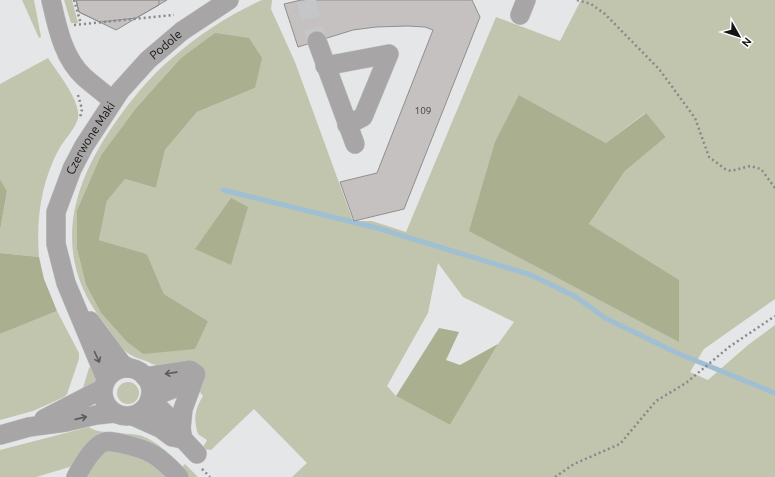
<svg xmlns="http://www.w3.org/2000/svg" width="775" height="477" viewBox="0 0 775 477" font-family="Ubuntu,sans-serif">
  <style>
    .green { fill: #c1c5ad; fill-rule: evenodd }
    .forest { fill: #aaaf8f }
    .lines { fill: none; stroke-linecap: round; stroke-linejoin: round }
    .stream { stroke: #a0bfd3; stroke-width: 5 }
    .building { fill: #c4c1c0; stroke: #918e8d }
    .minor-tunnel { stroke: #c5c6c8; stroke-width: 19; stroke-dasharray: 19 10; stroke-linecap: butt }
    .minor-casing { stroke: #c3c4c6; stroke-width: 20 }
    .path { stroke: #87888a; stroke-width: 2.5; stroke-dasharray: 2 3; stroke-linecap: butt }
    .minor { stroke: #a7a5a5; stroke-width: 19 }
    .oneway { stroke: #5d5c5d }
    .labels { text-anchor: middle; stroke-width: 3; stroke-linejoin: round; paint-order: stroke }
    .number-label { font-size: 10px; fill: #3f3f40 }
    .street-label { font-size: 12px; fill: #131415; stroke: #fff }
  </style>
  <rect width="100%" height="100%" fill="#e4e6e8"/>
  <path class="green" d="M22,0h12l7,37 -2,1z
    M64,0h8l6,23h-7z
    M262,0h10l-1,9 24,53 58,159h19l34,11 90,-215 64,24 21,-41h194v299l-71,50 -14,23 18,8 40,-35 27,-20v152h-483l15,-14 -53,-54 -43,41 -9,-1 5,-9 -9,-6c-5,-15 -3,-25 5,-38l-4,-5 -12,-28c-10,0 -21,3 -30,2 -4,0 -8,-3 -11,-4 -5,-2 -10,-3 -15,-6 -11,-5 -19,-22 -27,-32 -56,-71 -31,-144 18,-210 14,-19 31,-39 49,-54 27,-24 58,-44 91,-59zM180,59l75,29 -58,24 -32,38 -9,38 -31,-9 -18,22 -8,39 48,14 17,40 44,27 -82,20 -25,-28 -15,-28 -9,-36v-39l24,-55 35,-47zM519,95l87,48 39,-30 21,24 -41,34 -36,53zM438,263l25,34 51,25 -16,22 -48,81 -54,-29 -9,-10 41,-73z
    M48,58c9,14 33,43 30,60 -2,10 -14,22 -19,31 -18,33 -23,71 -20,108l-39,-4v-22l7,-40 -7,-12v-95z
    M57,311l22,42v6l-12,35 -3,3 -31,14 -33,9v-86z
    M92,364c6,15 6,20 -10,27l7,-23z
    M117 393a11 11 0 1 1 22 0a11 11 0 1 1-22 0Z
    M89,427c10,8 40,5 53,9 15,5 29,20 40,31l3,-3 13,13h-12l-74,-40 -39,29 -37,11h-36v-27z
    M105,450l36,7 29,20h-84l14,-23z"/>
  <path class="forest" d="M215,33l34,5 13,20 -7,30 -58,24 -32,38 -9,38 -31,-9 -18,22 -8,39 48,14 17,40 44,27 -13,28 -52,5 -17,-13 -25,-28 -15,-28 -9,-36v-39l24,-55 35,-47 44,-49z
    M519,95l87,48 40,-30 20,24 -41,34 -36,53 90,56v62l-210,-111 26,-89z
    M0,179l7,12 -7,40z
    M231,198l17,9 -17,58 -36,-16z
    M0,253l39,4 5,22 13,32 -57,23z
    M439,328l20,4 -13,28 14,5 38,-21 -48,81 -54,-29z"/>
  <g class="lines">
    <path class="stream" d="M223,190l154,38 154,47 45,22 29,21 72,35 98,40"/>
  </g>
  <path class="building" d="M76,0h83v5l-23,13 -36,4 -21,-10z
    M76,0h91l-51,30 -37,-18z
    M301,0h171l8,17 -76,192 -50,12 -14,-39 37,-9 56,-143 -8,-3 -17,-1 -32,1 -23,3 -55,17 -14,-43z"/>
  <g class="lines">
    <path class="minor-tunnel" d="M306,0l11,41"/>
    <g class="minor-casing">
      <g id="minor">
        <path d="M51,0c6,26 12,58 33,77 9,8 20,16 29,24"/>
        <path d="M520,15l6,-15"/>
        <path d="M317,41l38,103"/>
        <path d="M325,66l64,-12 -26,63 -16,8"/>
        <path d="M90,321l32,43 7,4"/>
        <circle cx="127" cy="392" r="24"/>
        <path d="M145,377l45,-7 6,4 -13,35 -2,20"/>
        <path id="s1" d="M106,379l-40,-96 -10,-39v-32l16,-43 12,-23 36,-55 28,-31 34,-29 47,-31"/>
        <path d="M150,398l43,-17"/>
        <path d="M133,416l27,12 12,9 11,2 -2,-10 -31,-30"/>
        <path d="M44,419l58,-30"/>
        <path d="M0,435l29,-8 37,-5 30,-7 19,-2"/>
        <path d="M183,439l14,15"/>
        <path d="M76,477c6,-11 13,-24 23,-32 7,-6 16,-3 24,-1 28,6 36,12 56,33"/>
      </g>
    </g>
    <path class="path" d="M74,0l7,24
      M577,0l14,4 14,10 54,55 36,49 14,39 16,12 6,2 19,-5 11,3 14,19
      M74,25l100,-10
      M78,95l4,14 -2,9
      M202,469l8,8
      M555,477l19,-13 46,-20 36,-43 30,-18 43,-36 46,-31"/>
    <use href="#minor" class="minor"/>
  </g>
  <defs><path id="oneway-shaft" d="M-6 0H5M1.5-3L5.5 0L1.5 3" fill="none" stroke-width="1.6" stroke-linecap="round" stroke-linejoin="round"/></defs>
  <g class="oneway">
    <use href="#oneway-shaft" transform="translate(97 357) rotate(65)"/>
    <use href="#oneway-shaft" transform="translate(171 373) rotate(172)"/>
    <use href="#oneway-shaft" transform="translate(81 418) rotate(-13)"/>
  </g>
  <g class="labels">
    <g class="number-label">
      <text x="423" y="114">109</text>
    </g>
    <g class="street-label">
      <text dy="4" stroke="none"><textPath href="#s1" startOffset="379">Podole</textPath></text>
      <text dy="4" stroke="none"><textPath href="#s1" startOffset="258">Czerwone Maki</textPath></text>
    </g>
  </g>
  <g transform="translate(739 36) rotate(129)" stroke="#ffffff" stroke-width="3" paint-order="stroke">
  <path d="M0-3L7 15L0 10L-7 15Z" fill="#131415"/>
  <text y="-6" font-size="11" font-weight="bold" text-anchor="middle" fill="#131415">N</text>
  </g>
</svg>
